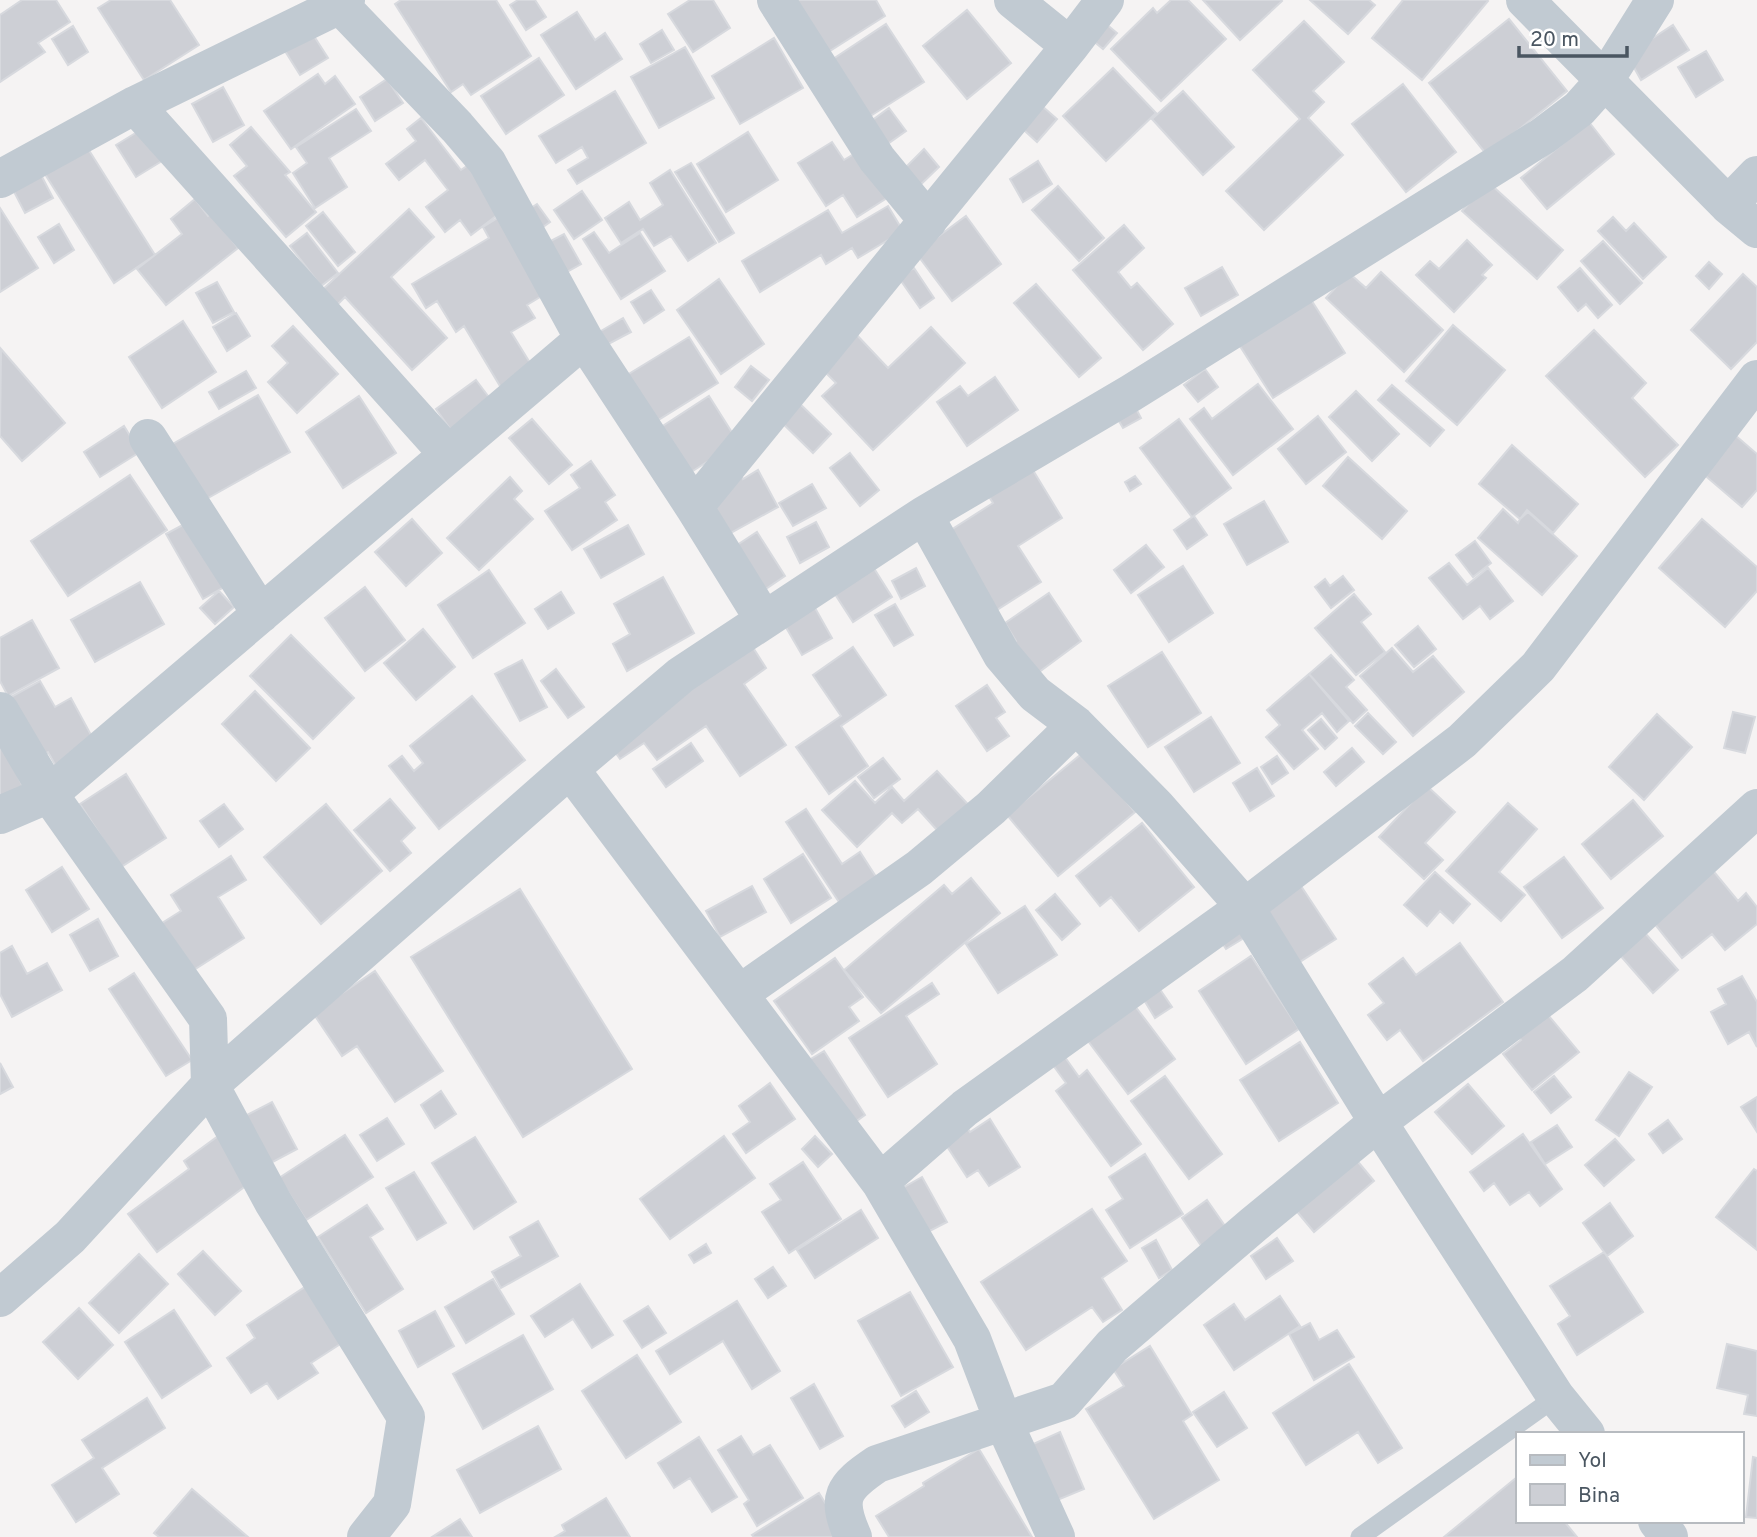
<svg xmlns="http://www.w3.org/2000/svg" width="1757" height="1537" viewBox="0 0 1757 1537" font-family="Overpass,sans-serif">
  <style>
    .building { fill: #cdcfd5; stroke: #d7d9de; stroke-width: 2 }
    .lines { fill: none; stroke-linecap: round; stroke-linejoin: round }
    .lane { stroke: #c1cad2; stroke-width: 19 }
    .street { stroke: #c1cad2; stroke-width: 38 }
  </style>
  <rect width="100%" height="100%" fill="#f5f3f3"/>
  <path class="building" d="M22,0h34l14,22 -32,21 7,9 -45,30v-67z
    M111,0h59l29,45 -55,35 -46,-72z
    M401,0h95l35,56 -60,39 -8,-11 -12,8 -56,-88z
    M518,0h17l11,17 -20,13 -16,-25z
    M690,0h23l17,28 -37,24 -25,-38z
    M791,0h85l9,16 -60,38z
    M1171,0h17l38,39 -65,62 -50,-52 42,-41 4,5z
    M1203,0h78l1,1 -42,39z
    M1310,0h59l6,5 -27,29z
    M1403,0h84l1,1 -66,79 -50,-42z
    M967,10l44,53 -44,36 -44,-53z
    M577,12l18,28 10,-7 17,26 -46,30 -35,-54z
    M1099,18l18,15 -14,16 -18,-15z
    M1509,19l58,72 -80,64 -58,-72z
    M1304,21l40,41 -31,29 11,11 -16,16 35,37 -79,75 -38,-39 74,-72 -47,-49z
    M886,24l38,58 -63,40 -37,-57z
    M1673,25l16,25 -48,30 -14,-25z
    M73,26l15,26 -20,13 -16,-26z
    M662,30l12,20 -23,13 -11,-19z
    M312,33l16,25 -28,17 -15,-24z
    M774,38l29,50 -63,36 -28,-48z
    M685,47l29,51 -55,30 -28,-51z
    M1706,51l17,29 -27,17 -18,-30z
    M539,58l25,37 -58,39 -25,-38z
    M1113,68l43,45 -50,48 -43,-45z
    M318,74l7,10 10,-8 20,28 -64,45 -27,-38z
    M387,79l16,24 -28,18 -15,-24z
    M1403,84l53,68 -50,40 -54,-68z
    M223,87l21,38 -31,17 -21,-38z
    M615,91l31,52 -69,41 -9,-14 20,-12 -6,-11 -26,16 -17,-27z
    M1183,91l51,56 -31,28 -51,-56z
    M1034,99l23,20 -20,23 -23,-21z
    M889,108l17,23 -27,19 -16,-23z
    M356,109l15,22 -42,27 18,29 -32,21 -22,-35 14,-10 -11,-16z
    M421,118l40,52 13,-9 34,46 -37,28 -11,-15 -15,12 -19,-25 22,-17 -23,-30 -26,20 -13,-16 30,-23 -9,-12z
    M1589,122l25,32 -67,55 -26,-31z
    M251,127l39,45 -5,3 31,37 -30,25 -52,-61 13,-10 -17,-21z
    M142,129l20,32 -26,16 -20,-32z
    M748,132l30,48 -52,32 -29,-48z
    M832,142l12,18 13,-8 30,46 -30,19 -14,-22 -17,11 -28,-43z
    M85,144l70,111 -41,28 -71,-112z
    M924,149l15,18 -25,24 -16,-16z
    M1038,161l14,23 -29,18 -13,-23z
    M691,163l43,70 -15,9 -44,-70z
    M670,170l46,73 -28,18 -17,-25 -17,10 -11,-17 -22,14 -16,-25 24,-16 11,18 23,-15 -13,-22z
    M39,171l14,27 -28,15 -14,-27z
    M1488,182l75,68 -26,29 -75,-68z
    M1058,186l46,52 -25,23 -47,-51z
    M582,191l20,29 -28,19 -20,-29z
    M195,199l13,17 3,-2 27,34 -72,57 -29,-36 45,-35 -11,-15z
    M537,204l13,18 -17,12 -13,-19z
    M888,206l15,25 -45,27 -6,-10 -26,16 -5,-9 -61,37 -18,-31 86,-51 14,23z
    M0,208l38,60 -38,24z
    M409,209l25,28 -43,40 56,61 -35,32 -67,-73 -10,10 -15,-15z
    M509,211l46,77 -28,17 8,13 -24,14 24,39 -32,20 -39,-65 -8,6 -19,-31 -11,7 -14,-24 77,-46 -6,-11z
    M323,212l32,40 -17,14 -32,-40z
    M966,216l35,48 -49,37 -36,-48z
    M1613,217l13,14 8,-8 32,34 -23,22 -45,-48z
    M59,224l15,26 -20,13 -16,-26z
    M1124,225l20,23 -26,24 13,16 6,-5 36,41 -30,26 -70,-80z
    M594,232l15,21 31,-20 25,38 -44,28 -38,-60z
    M307,233l31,40 -17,13 -31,-40z
    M564,234l17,30 -23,13 -17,-31z
    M1467,240l25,25 -10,10 4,3 -32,34 -38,-37 14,-14 9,8z
    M1603,241l39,42 -22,21 -39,-43z
    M1709,262l13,12 -13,15 -13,-13z
    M1222,267l16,28 -37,21 -16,-28z
    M914,268l20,30 -14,10 -21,-30z
    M1580,268l32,37 -14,13 -12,-14 -8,7 -20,-24z
    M1381,272l62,58 -39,42 -78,-74 23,-25 17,15z
    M1743,274l14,13v55l-26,27 -40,-39z
    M719,279l45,65 -43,30 -44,-64z
    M217,282l17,30 -21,11 -17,-30z
    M1036,284l65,74 -22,19 -65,-74z
    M651,290l13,20 -20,13 -13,-21z
    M1310,298l35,55 -72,45 -35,-55z
    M236,313l14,23 -23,15 -14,-24z
    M623,318l8,14 -30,16 -7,-13z
    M183,321l33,51 -54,36 -33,-51z
    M1453,325l52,45 -48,55 -51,-44z
    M293,326l45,48 -41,39 -29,-31 20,-19 -16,-17z
    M931,327l34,36 -92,87 -51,-54 14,-13 -18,-18 35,-34 35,37z
    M1594,330l52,53 -14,15 46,47 -33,32 -99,-101z
    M689,337l29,46 -63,39 -28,-47z
    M1,349l64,74 -43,38 -22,-25z
    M751,366l18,14 -17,21 -17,-14z
    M1205,369l13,18 -20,15 -14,-17z
    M246,371l10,17 -37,21 -10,-17z
    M995,377l23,33 -51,36 -30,-44 23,-16 8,10z
    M476,380l21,28 -41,29 -20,-28z
    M1258,384l35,45 -60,46 -43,-56 14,-11 8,11z
    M1392,385l52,45 -14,16 -52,-46z
    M1356,391l43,43 -27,27 -43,-44z
    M258,395l32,57 -89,50 -32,-56z
    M359,396l37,57 -53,35 -37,-56z
    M709,396l29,46 -53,34 -30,-45z
    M795,399l36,35 -18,19 -36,-35z
    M1132,401l9,17 -18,10 -10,-17z
    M1318,416l28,36 -40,32 -28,-35z
    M532,419l40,46 -23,19 -40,-46z
    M1179,419l52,69 -39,29 -52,-69z
    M124,426l16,26 -40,25 -16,-25z
    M1728,429l29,25v36l-15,17 -47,-40z
    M1512,445l66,59 -25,29 -26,-23 -7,9 -41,-35z
    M850,453l29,37 -19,16 -30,-38z
    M1348,457l59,54 -25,28 -59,-53z
    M591,461l24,34 -10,7 12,18 -45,30 -27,-39 35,-23 -9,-13z
    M1028,462l34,56 -44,28 23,36 -49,31 -49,-78 50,-32 -8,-13z
    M735,465l8,14 15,-9 20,37 -58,32 -28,-50z
    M130,475l37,55 -99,66 -37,-55z
    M1135,476l6,8 -11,7 -5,-9z
    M510,477l12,14 -8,8 19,20 -54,51 -32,-32z
    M812,484l14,24 -33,18 -14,-23z
    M1264,501l24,41 -41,23 -23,-41z
    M1503,509l15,14 2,-4 8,-7 49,44 -35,39 -64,-57z
    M1194,516l13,19 -20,14 -13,-19z
    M412,519l30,34 -36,33 -31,-34z
    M1702,519l55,48v24l-32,36 -66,-59z
    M188,522l36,65 -21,12 -37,-65z
    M816,522l13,25 -29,16 -13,-26z
    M628,525l16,29 -43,24 -17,-29z
    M757,532l28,44 -31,21 -29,-44z
    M1475,541l16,22 -18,14 -17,-22z
    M1146,545l18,22 -33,26 -17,-23z
    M870,562l22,35 -39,25 -22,-34z
    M1449,563l18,22 21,-17 25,33 -23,18 -10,-13 -17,13 -34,-41z
    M1183,566l30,47 -44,29 -31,-47z
    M916,568l9,18 -24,13 -9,-18z
    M489,570l36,53 -52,35 -35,-53z
    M1343,576l11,14 -23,18 -16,-21 10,-8 5,7z
    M663,577l31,56 -67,38 -14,-27 17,-10 -16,-30z
    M140,582l24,42 -69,38 -24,-42z
    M365,587l40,53 -40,31 -40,-53z
    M219,591l15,16 -19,17 -15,-16z
    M561,592l13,21 -26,16 -13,-20z
    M1049,593l32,48 -46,34 -22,-32 3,-2 -11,-18z
    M1354,594l17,20 -10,8 24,30 -29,23 -41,-47z
    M810,599l22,39 -30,17 -22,-38z
    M895,604l18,31 -19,11 -19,-31z
    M32,620l27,48 -51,28 -8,-15v-43z
    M1418,626l18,23 -22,18 -19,-22z
    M423,629l32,38 -39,33 -32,-37z
    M291,635l63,63 -41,41 -63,-63z
    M747,638l19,30 -22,16 42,61 -46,31 -34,-50 -49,34 -13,-17 -24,16 -16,-22z
    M853,647l33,48 -45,31 27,40 -39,28 -33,-47 45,-31 -28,-41z
    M1392,648l21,24 20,-16 31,36 -51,44 -53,-60z
    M1162,652l39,61 -53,34 -40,-61z
    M1331,655l23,25 -8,7 21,23 -14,13 -44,-49z
    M522,660l25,47 -27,14 -25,-47z
    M556,669l28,38 -16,11 -27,-37z
    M1309,674l40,47 -12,11 -15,-19 -20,17 16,19 -24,20 -28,-32 14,-12 -13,-15z
    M40,681l15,26 16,-9 26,48 -40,22 -9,-16 -7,4 -32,-58z
    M987,685l18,27 -9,6 13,18 -22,15 -31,-45z
    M255,691l55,57 -34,33 -54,-57z
    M472,696l53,64 -86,69 -50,-63 13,-10 12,15 9,-8 -13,-17z
    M1733,712l22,5 -10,36 -21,-5z
    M1368,713l28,29 -13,12 -28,-28z
    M1657,714l35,33 -48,53 -35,-33z
    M1211,717l29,46 -46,29 -29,-45z
    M1321,719l16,19 -12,11 -17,-19z
    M0,739l24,50 -24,10z
    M691,743l12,18 -37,26 -13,-18z
    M1352,748l12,14 -28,24 -12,-14z
    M1085,751l50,61 -77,64 -51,-61z
    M1277,756l11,17 -16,11 -11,-17z
    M883,758l17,21 -26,19 -16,-21z
    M1257,768l17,28 -24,15 -17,-28z
    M937,771l39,42 -30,27 -28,-31 -16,14 -10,-10 -35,34 -35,-37 33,-29 20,22 17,-16 12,14z
    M126,774l40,64 -45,29 -41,-63z
    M1427,786l28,26 -30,31 18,17 -19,19 -45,-42z
    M390,799l25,29 -14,13 10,12 -21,18 -36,-41z
    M1633,800l30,36 -52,43 -29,-35z
    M1508,803l29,26 -38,43 26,23 -24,26 -55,-50z
    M224,804l19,25 -24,18 -19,-26z
    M326,804l56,67 -61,53 -57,-67z
    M806,809l36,55 18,-12 20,31 -37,25 -57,-86z
    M1142,823l52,64 -55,44 -28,-34 -11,9 -24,-30z
    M803,854l28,44 -40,25 -27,-44z
    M231,856l15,24 -28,17 26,41 -52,33 -30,-48 19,-12 -10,-16z
    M1564,857l39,51 -41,30 -38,-51z
    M62,867l27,42 -37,23 -26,-42z
    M1710,867l28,34 8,-8 11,14v17l-32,26 -13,-16 -30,24 -33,-41z
    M1435,872l35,32 -17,19 -13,-12 -13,15 -23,-21z
    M971,878l29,35 -119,100 -37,-43 100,-85 8,9z
    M752,886l14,26 -46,25 -14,-26z
    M1301,886l35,53 -38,24 -34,-53z
    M520,889l112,180 -109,68 -112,-180z
    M1055,894l25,30 -18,16 -26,-30z
    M1025,906l32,49 -59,38 -32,-49z
    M98,919l20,37 -28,15 -20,-36z
    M1235,924l9,14 -18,11 -9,-14z
    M1644,932l34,38 -25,23 -34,-39z
    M1460,943l43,59 -80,59 -23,-31 -13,10 -19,-25 16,-12 -15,-19 34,-26 13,17z
    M12,946l15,28 20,-11 15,27 -50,27 -12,-23v-41z
    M1251,956l48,73 -53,35 -47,-73z
    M835,958l28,39 -14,10 10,14 -47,33 -38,-53z
    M375,971l68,100 -48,31 -38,-56 -15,10 -29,-43z
    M134,973l58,87 -26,16 -57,-87z
    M1742,976l15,26v45l-8,-15 -21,12 -17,-32 15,-8 -8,-15z
    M932,983l7,11 -33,22 31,48 -49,33 -39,-59z
    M1157,985l15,22 -17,11 -14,-23z
    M1132,1002l43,57 -47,35 -43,-57z
    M1543,1009l36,43 -47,38 -29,-36 18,-14 -6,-8z
    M1300,1042l38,61 -59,38 -39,-61z
    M824,1051l41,64 -14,10 -42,-65z
    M1062,1053l17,24 8,-7 54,74 -30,22 -55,-75 10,-8 -16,-22z
    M0,1063l13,24 -13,7z
    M1629,1072l23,15 -33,49 -23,-16z
    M1165,1076l57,78 -33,25 -58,-78z
    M1554,1076l17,21 -20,16 -17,-21z
    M770,1083l25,36 -49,34 -13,-19 17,-12 -11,-16z
    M1468,1084l36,42 -32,28 -37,-42z
    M441,1091l15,23 -21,14 -14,-23z
    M1757,1097v35l-16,-25z
    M272,1102l25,47 -28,15 -26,-47z
    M387,1118l17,26 -27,17 -17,-26z
    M990,1119l30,48 -31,19 -11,-16 -11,7 -28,-43 23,-14 8,12z
    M1668,1120l14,19 -19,14 -14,-19z
    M1557,1125l15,22 -27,17 -14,-22z
    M221,1134l34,45 -98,73 -29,-38 61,-45 -5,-8z
    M1523,1134l39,55 -22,17 -11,-14 -19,13 -16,-22 -10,8 -14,-19z
    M345,1135l28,42 -67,43 -27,-42z
    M724,1136l31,42 -85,61 -30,-40z
    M815,1136l17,18 -14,13 -16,-18z
    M475,1137l41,65 -42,27 -42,-66z
    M1615,1139l19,21 -30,26 -19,-21z
    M1145,1154l38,60 -53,34 -24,-38 17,-11 -14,-22z
    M1354,1157l20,24 -60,51 -20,-24z
    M803,1162l38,57 -52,34 -27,-41 19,-12 -11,-16z
    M1754,1169l3,2v79l-41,-33z
    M414,1172l32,51 -29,17 -31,-52z
    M922,1177l25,45 -23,12 -25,-44z
    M1207,1200l25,36 -26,17 -24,-35z
    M1610,1203l23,33 -26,20 -24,-33z
    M367,1205l16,24 -13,8 33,52 -37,24 -48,-76z
    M1092,1209l35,52 -25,17 20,32 -19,12 -11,-15 -66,43 -45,-68z
    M861,1210l17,28 -63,40 -18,-28z
    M538,1221l20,35 -57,32 -9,-16 29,-16 -11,-19z
    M1277,1238l16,23 -27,18 -15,-23z
    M1156,1240l16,30 -13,8 -17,-30z
    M706,1244l5,9 -17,10 -5,-8z
    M203,1251l38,40 -26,24 -37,-41z
    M1604,1252l39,60 -66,43 -19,-31 12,-8 -20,-30z
    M139,1254l29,30 -49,49 -30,-30z
    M773,1267l13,19 -18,12 -13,-19z
    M493,1279l21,35 -48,29 -21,-36z
    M580,1284l33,51 -21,13 -19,-29 -28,18 -14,-21z
    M308,1285l37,56 -34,22 7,10 -40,26 -11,-16 -16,10 -24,-35 28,-20 -8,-13z
    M910,1292l43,75 -52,29 -43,-75z
    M1280,1296l20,30 -66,44 -30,-45 30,-21 11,16z
    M737,1301l43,70 -28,18 -29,-48 -53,33 -14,-23z
    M648,1306l18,27 -24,15 -18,-27z
    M79,1308l34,37 -35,34 -35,-37z
    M174,1310l37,56 -49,32 -37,-56z
    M435,1311l19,35 -36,21 -19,-36z
    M1310,1323l9,17 18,-10 17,27 -40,23 -25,-46z
    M523,1335l30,54 -70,40 -30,-55z
    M1727,1344l30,7v65l-13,-2 4,-19 -31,-7z
    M1150,1346l42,69 -9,6 36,59 -65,39 -68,-110 38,-23 -11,-17z
    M637,1355l44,67 -55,36 -44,-67z
    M1349,1364l53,84 -24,15 -20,-31 -52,33 -33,-52z
    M814,1384l29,52 -23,13 -29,-51z
    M916,1391l13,21 -24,15 -13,-21z
    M1224,1392l23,36 -30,19 -24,-35z
    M147,1398l18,30 -63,40 17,26 -43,28 -24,-37 42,-27 -12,-18z
    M538,1426l23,43 -81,44 -23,-43z
    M1060,1432l24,57 -29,12 -24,-56z
    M741,1436l12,19 17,-10 33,53 -46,28 -13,-22 5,-4 -31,-50z
    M699,1437l38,60 -25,15 -22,-34 -16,10 -16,-25z
    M979,1449l53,88h-143l-13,-21 48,-30 -1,-3z
    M1753,1457l4,1v60l-11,-1z
    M1517,1477v44h47l13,16h-133z
    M192,1489l56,48h-89l-5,-4z
    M819,1493l18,29 -2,15h-81l-2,-2z
    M606,1498l24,39h-75l10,-6 -3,-6z
    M460,1519l12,18h-40z"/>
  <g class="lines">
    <path class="lane" d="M1360,1537l196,-140"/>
    <path class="street" d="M776,0l101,159 51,62
      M1013,0l57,46
      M1525,0l203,205 29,24
      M340,5l117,122 30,35 97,177 110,168 70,113
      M135,105l313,349
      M0,179l135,-74 205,-100 6,-5
      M1728,205l29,-30
      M148,438l113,176
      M694,507l376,-461 35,-46
      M924,515l78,140 33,39 41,31 80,81 89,101 133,215 178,275 30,37
      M0,711l49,83 159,225 2,66 63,117 133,215 -14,87 -26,33
      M570,769l310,413 92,157 32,84 52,114
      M0,815l49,-21 535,-455
      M739,994l180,-126 72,-60 85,-83
      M880,1182l85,-74 280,-201 217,-166 76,-74 219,-288
      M0,1298l70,-61 140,-152 360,-316 111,-94 243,-160 207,-122 412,-257 36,-27 26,-29 50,-80
      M1657,1521l12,16
      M853,1537c-18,-40 -10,-50 24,-73l187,-63 48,-55 141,-121 125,-103 197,-148 182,-166"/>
  </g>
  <rect x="1516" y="1432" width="228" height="91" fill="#ffffff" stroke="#b7bbc0" stroke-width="2"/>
  <rect x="1530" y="1455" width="35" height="10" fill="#c1cad2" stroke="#b7bbc0" stroke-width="2"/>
  <text x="1578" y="1467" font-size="21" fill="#4a5661">Yol</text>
  <rect x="1530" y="1484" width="35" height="21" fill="#cdcfd5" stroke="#b7bbc0" stroke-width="2"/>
  <text x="1578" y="1502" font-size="21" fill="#4a5661">Bina</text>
  <path d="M1519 46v10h108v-10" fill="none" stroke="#4a5661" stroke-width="3.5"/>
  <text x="1530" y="46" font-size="21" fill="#4a5661" stroke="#ffffff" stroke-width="5" paint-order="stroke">20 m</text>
</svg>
